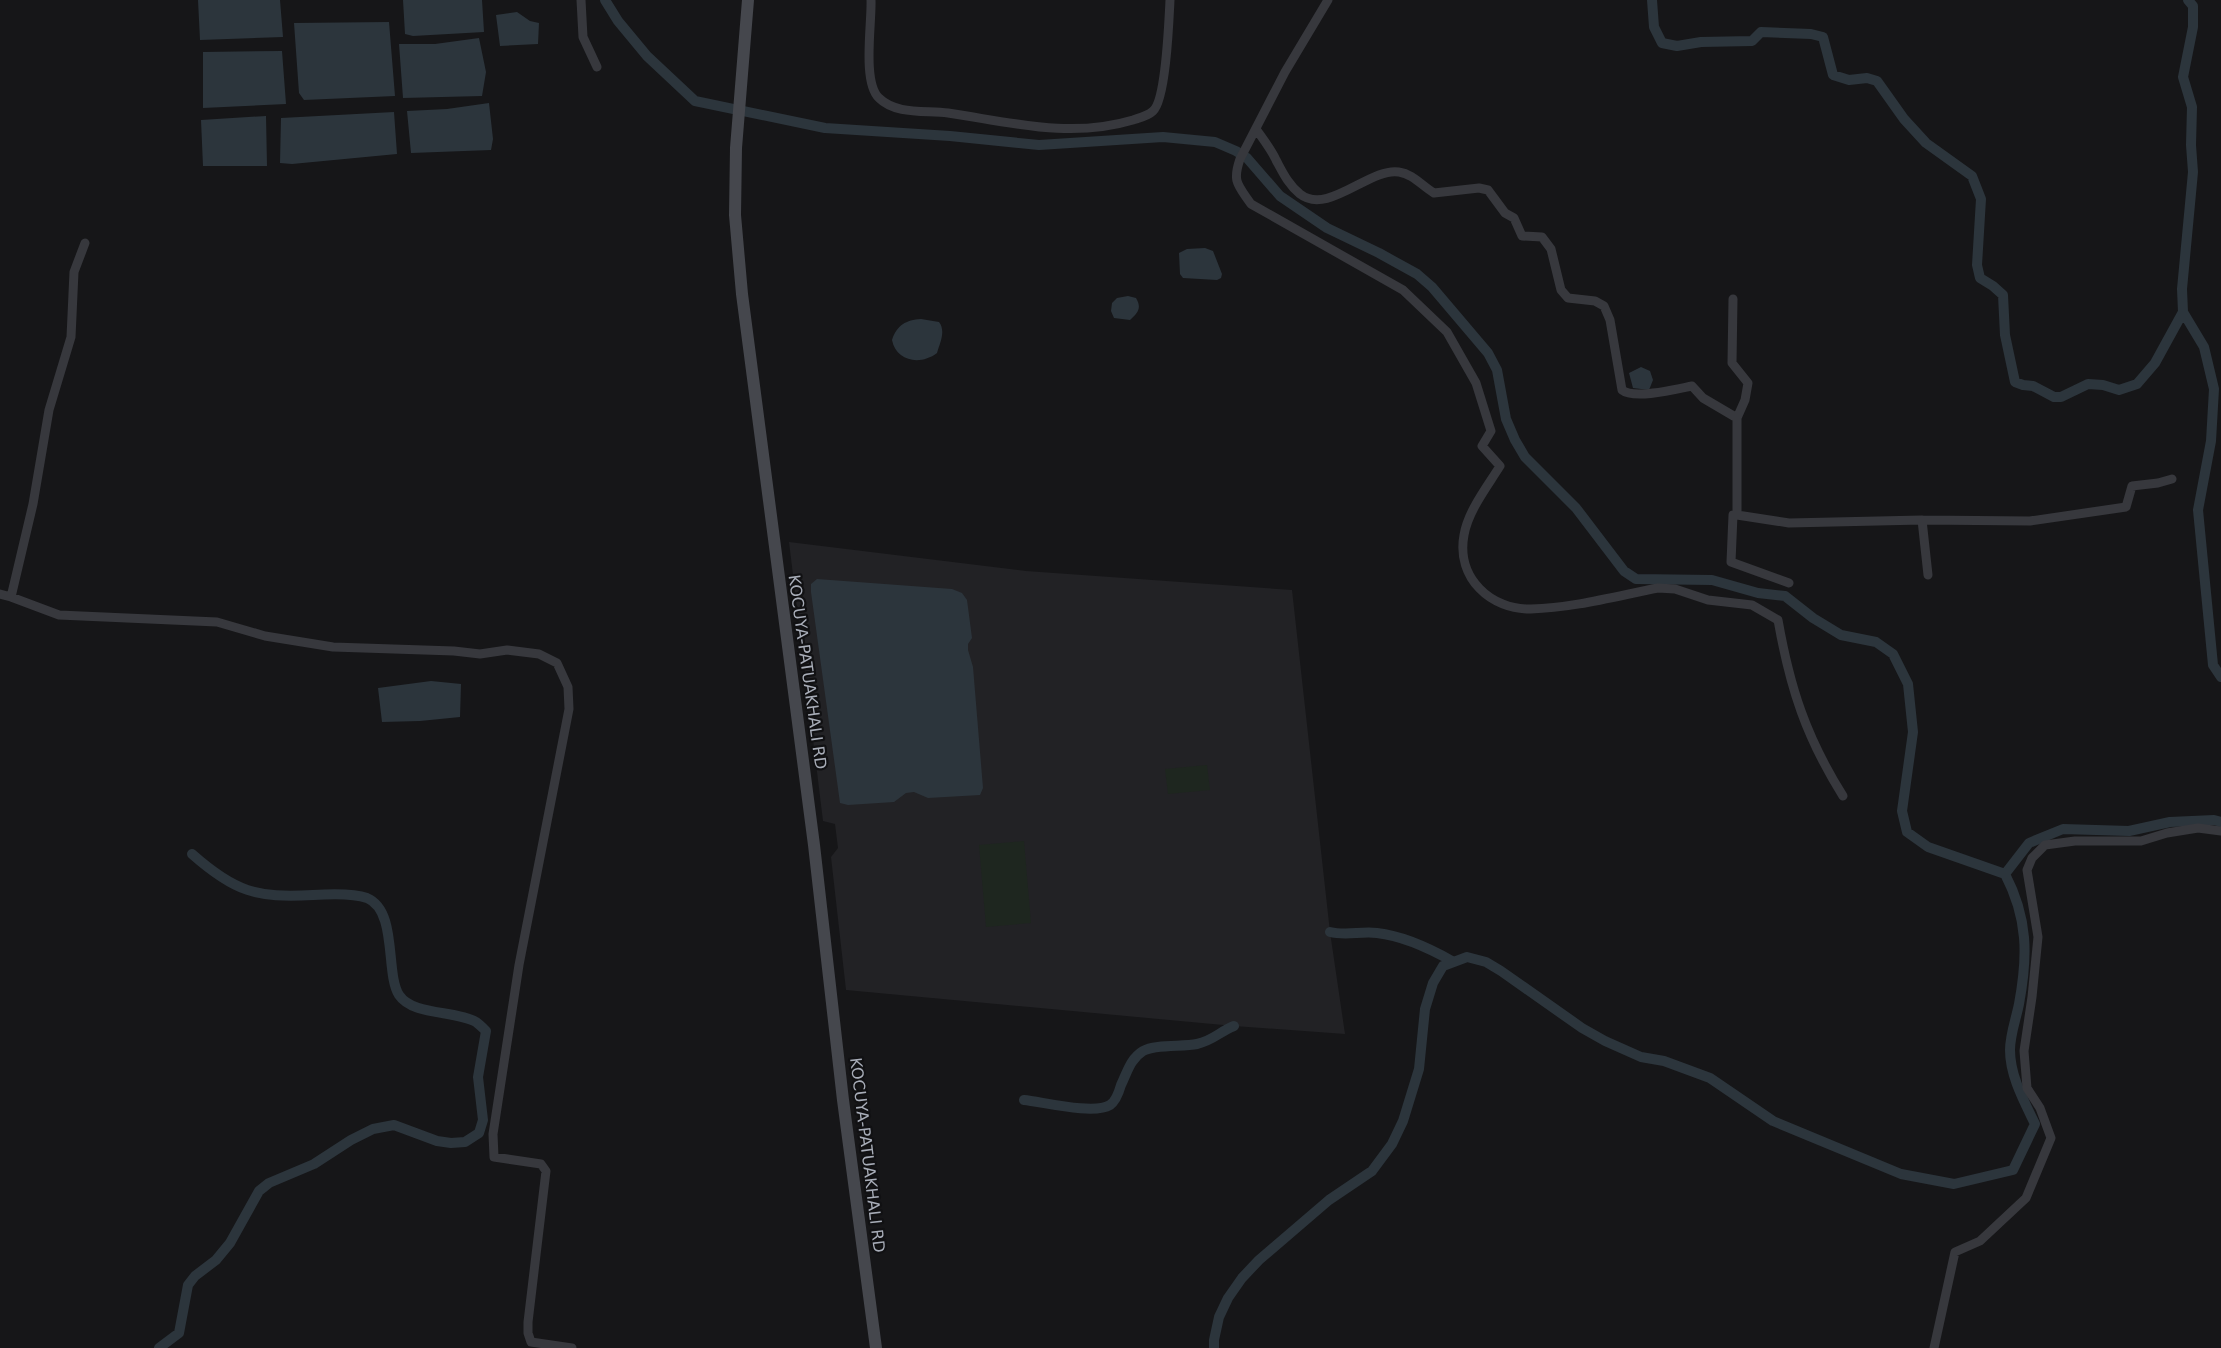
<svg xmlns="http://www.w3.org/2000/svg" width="2221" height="1348" viewBox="0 0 2221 1348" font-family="'DejaVu Sans',sans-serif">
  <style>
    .built { fill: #222225 }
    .green { fill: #1e261f }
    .water { fill: #2c353c }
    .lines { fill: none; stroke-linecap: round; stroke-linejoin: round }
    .canal { stroke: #2c353c; stroke-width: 10 }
    .minor { stroke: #37383d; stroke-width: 9 }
    .secondary { stroke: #45474d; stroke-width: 12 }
    .labels { text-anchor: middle; stroke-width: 4.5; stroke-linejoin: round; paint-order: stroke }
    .street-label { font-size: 16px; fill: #a8adb8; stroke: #111113 }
  </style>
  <rect width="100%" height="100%" fill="#161618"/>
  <path class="built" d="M789,542l237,29 266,19 38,342 15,102 -111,-8 -388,-36 -15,-133 7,-9 -3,-24 -12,-3z"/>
  <path class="green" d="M1207,765l3,25 -42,4 -3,-25z
    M1024,841l7,82 -45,4 -7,-82z"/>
  <path class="water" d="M198,0h82l3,37 -83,3z
    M403,0h79l2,32 -71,4 -8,-2z
    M517,12l13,9 9,2 -1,21 -38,2 -4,-31z
    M389,22l6,74 -91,4 -5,-7 -5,-70z
    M479,38l7,34 -4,24 -79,2 -4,-54h36z
    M282,51l4,53 -83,4v-56z
    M489,103l4,36 -2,11 -80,3 -4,-42 40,-2z
    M394,112l3,42 -105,10 -12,-1 1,-45z
    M266,116l1,50h-64l-2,-46z
    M1205,248l8,3 9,23 -1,4 -4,2 -34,-2 -3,-4 -1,-21 8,-4z
    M1128,296l8,2c6,10 2,15 -6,22l-16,-2 -3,-7 1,-8 5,-5z
    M921,319l18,3c7,9 1,21 -2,31 -17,13 -41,8 -45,-13 5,-15 14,-20 29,-21z
    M1641,367l9,4 3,9 -4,10 -16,-2 -4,-15z
    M817,579l135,10 10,4 5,7 5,38 -4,6v6l5,17 10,121 -3,7 -52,3 -14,-6 -8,1 -12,9 -46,3 -8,-2 -29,-211v-8z
    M431,681l30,3 -1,33 -40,4 -38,1 -4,-34z"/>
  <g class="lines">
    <path class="canal" d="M605,0l13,21 29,35 48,45 130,27 125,8 89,9 124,-8 52,5 21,9 11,7 33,38 47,32 52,25 38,21 15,13 56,66 9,17 9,49 9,21 10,17 51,51 48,63 12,8 76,1 46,13 27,3 28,22 28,17 35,7 17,12 15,30 5,48 -11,79 5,21 21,15 77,27c23,44 23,82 14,130 -3,15 -9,31 -9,46 0,26 14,51 25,74l-22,46 -59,14 -53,-10 -128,-53 -63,-43 -46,-17 -23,-4 -36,-16 -23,-13 -81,-57 -15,-9 -19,-5 -24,9 -10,17 -8,26 -6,60 -16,52 -11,23 -20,27 -43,29 -70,60 -17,18 -14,20 -9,19 -5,23v8
      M1652,0l2,27 8,16 15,3 24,-4 51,-1 9,-9 50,2 12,3 10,38 16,5 18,-2 10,3 27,38 22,24 46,33 9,23 -4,66 3,13 13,8 10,9 2,40 10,47 8,3 10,1 21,11h7l27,-13 15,1 16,5 18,-6 18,-21 28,-51 -1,-23 11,-117 -2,-27 1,-38 -9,-30 10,-50v-21l-5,-6
      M2183,312l21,35 10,42 -3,52 -13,69 15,155 8,12
      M2005,874l24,-31 34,-14 66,2 41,-9 44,-2 7,2
      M1330,932c16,4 31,-1 47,1 27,3 52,15 75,28
      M1024,1100c19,2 70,15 86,5 6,-4 9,-13 11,-20 6,-12 9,-26 22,-34 12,-7 40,-4 54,-7 17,-4 22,-12 37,-18
      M159,1348l20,-15 9,-48 7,-9 21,-16 14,-17 29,-52 10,-8 45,-19 37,-24 22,-11 21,-4 43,16 14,2 14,-1 14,-9 4,-13 -5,-43 8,-46c-3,-3 -7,-7 -10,-9 -21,-12 -63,-6 -77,-27 -14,-22 -1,-84 -32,-97 -14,-5 -39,-4 -54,-3 -57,3 -78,-3 -121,-41"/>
    <path class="minor" d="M581,0l2,37 14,30
      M871,0c1,23 -9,82 8,98 17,17 47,12 69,15 62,9 122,26 185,7 6,-2 15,-4 20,-9 13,-11 16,-92 17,-111
      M1328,0l-43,72 -45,87c-8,23 -2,26 11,45l152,86 44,42 29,51 15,48 -9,15 18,20c-13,21 -32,45 -36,69 -8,43 27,75 67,74 42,-1 86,-13 127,-21l17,1 33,11 44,5 26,15c12,68 28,117 65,176
      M1256,129c7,10 15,20 20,31 7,13 12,24 24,34 28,22 70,-27 99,-22 14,2 23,14 35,21l45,-5 9,2 17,23 9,5 8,18 20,1 9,12 10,41 7,8 27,3 9,5 6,14 12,70c12,10 55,-1 70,-4l11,12 34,20
      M1733,299l-1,64 16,20 -3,17 -8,18v97h-4l-2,47 58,21
      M1737,515l52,8 133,-3 6,55
      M1922,520l108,1 96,-14 6,-21 26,-3 14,-4
      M0,594l11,3 22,-93 16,-94 22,-73 3,-65 11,-29
      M11,597l48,18 158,7 48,14 68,11 121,4 26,3 27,-4 32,4 18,9 11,24 1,22 -50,256 -26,169 1,23 47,7 5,7 -18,151v11l3,9 41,6
      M1934,1348l21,-96 25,-11 46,-43 25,-60 -11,-30 -13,-20 -3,-37 8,-54 6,-60 -11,-67 5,-12 13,-13 30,-4h66l26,-8 31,-5 23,3"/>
    <path class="secondary" d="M748,0l-12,148 -1,67 7,79 72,551 29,255 33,248"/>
  </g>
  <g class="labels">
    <g class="street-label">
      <text transform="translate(808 672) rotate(82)" y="6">KOCUYA-PATUAKHALI RD</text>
      <text transform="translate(868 1155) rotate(83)" y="6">KOCUYA-PATUAKHALI RD</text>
    </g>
  </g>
</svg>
